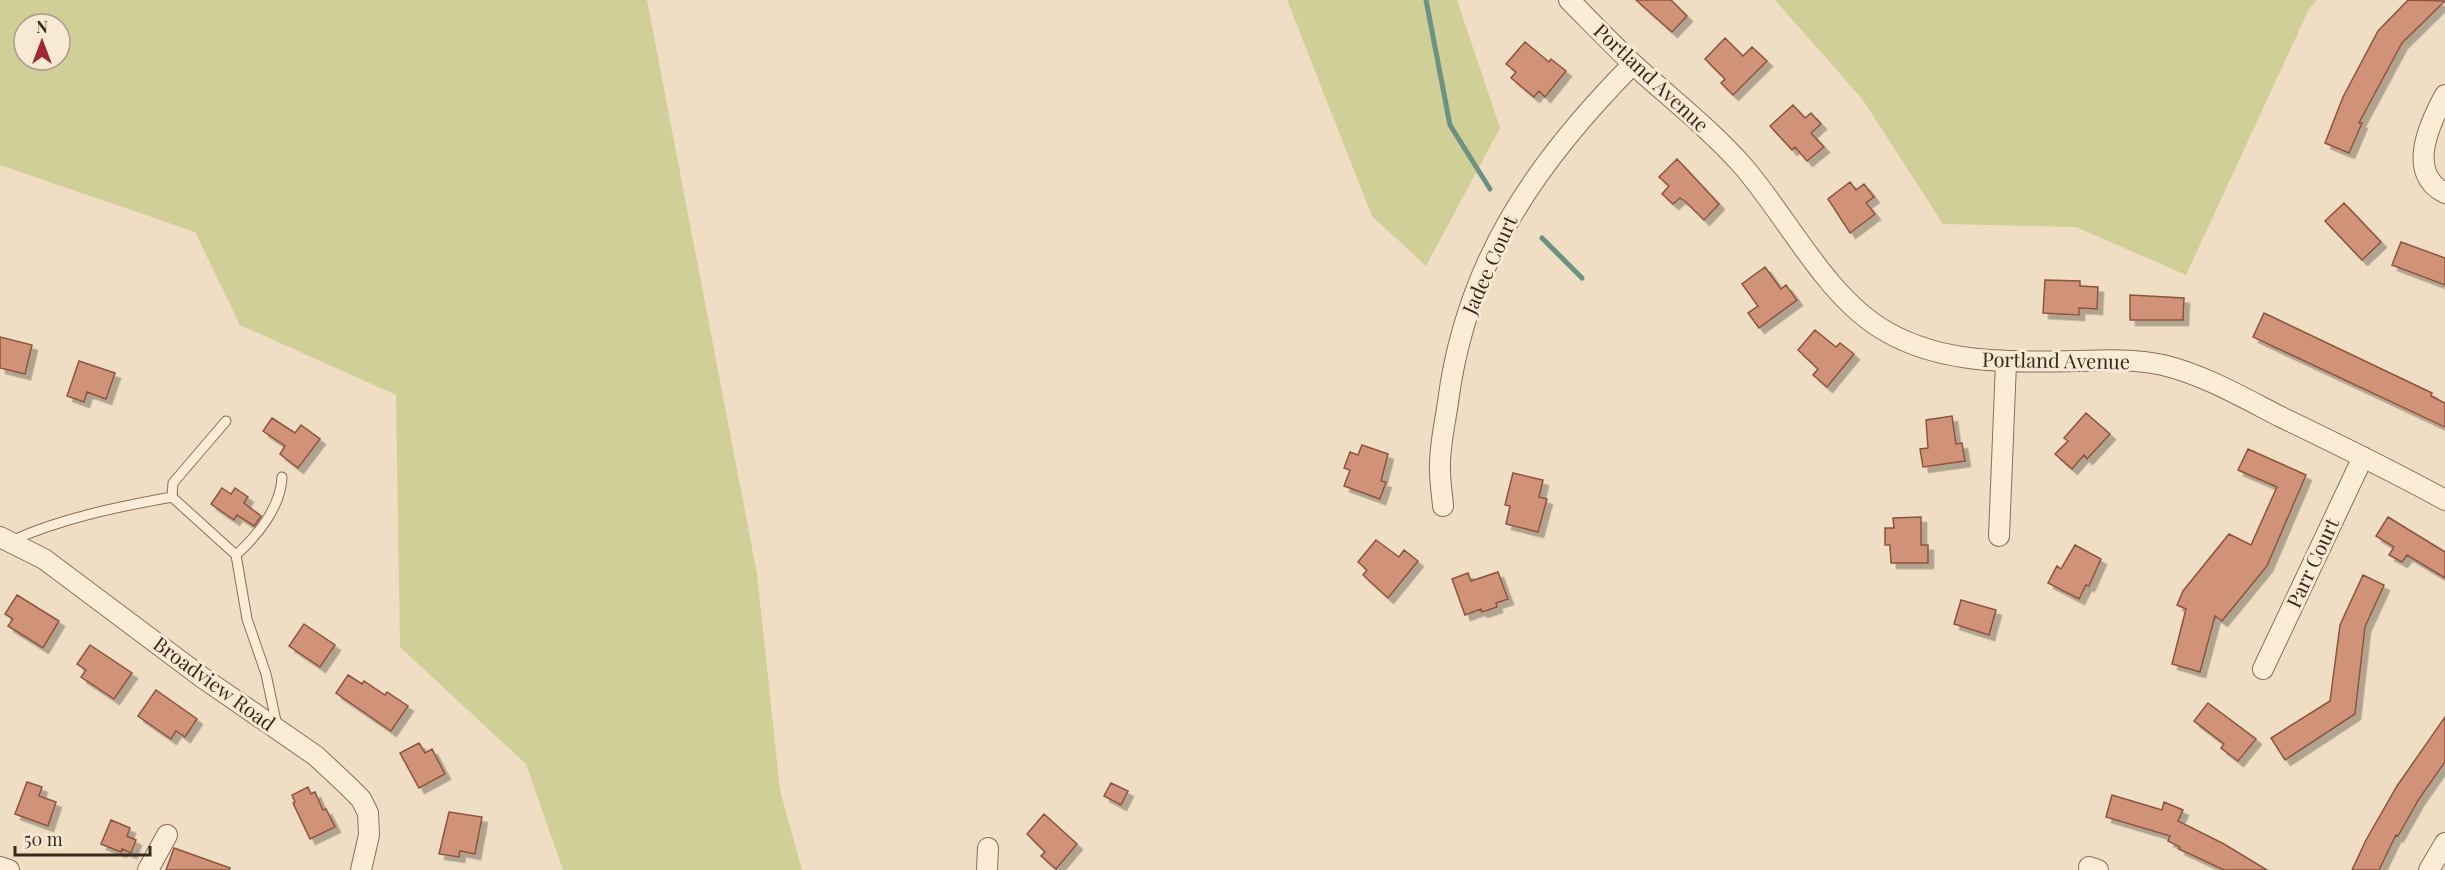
<svg xmlns="http://www.w3.org/2000/svg" width="2445" height="870" viewBox="0 0 2445 870" font-family="'Playfair Display',serif">
  <style>
    .green { fill: #cfcf97; fill-rule: evenodd }
    .lines { fill: none; stroke-linecap: round; stroke-linejoin: round }
    .stream { stroke: #6c9284; stroke-width: 5 }
    .building { fill: #d09278; stroke: #8c543e; stroke-width: 1.5; filter: url(#shadow) }
    .lane-casing { stroke: #8c6e59; stroke-width: 11 }
    .street-casing { stroke: #8c6e59; stroke-width: 22 }
    .lane { stroke: #faecd7; stroke-width: 9 }
    .street { stroke: #faecd7; stroke-width: 20 }
    .labels { text-anchor: middle; stroke-width: 6; stroke-linejoin: round; paint-order: stroke }
    .street-label { font-size: 20px; fill: #3b291e; stroke: #f7e9d4 }
  </style>
  <defs>
    <filter id="shadow"><feDropShadow dx="5.5" dy="5.5" stdDeviation="0" flood-color="#0004"/></filter>
  </defs>
  <rect width="100%" height="100%" fill="#f0dec4"/>
  <path class="green" d="M0,0h647l110,574 23,216 22,80h-239l-37,-106 -126,-117 -4,-252 -156,-70 -45,-93 -195,-67zM24,24h36v36h-36z
    M1287,0h170l43,128 -74,138 -54,-50z
    M1775,0h542l-8,9 -123,266 -110,-48 -133,-3 -80,-124z"/>
  <g class="lines">
    <path class="stream" d="M1426,0l24,125 40,64
      M1542,238l40,40"/>
  </g>
  <path class="building" d="M1636,0h35l16,16 -15,16z
    M2408,0l37,1 -43,42 -43,80h3l-13,30 -24,-10 18,-46 35,-66z
    M1725,38l18,18 9,-9 15,14 -34,34 -12,-12 4,-4 -20,-20z
    M1525,42l24,20 2,-3 15,12 -21,26 -6,-6 -5,6 -23,-19 5,-6 -10,-8z
    M1793,105l12,13 6,-5 10,11 -10,9 13,14 -17,14 -12,-14 -3,3 -22,-24z
    M1677,159l42,45 -15,16 -18,-18 -6,-4 -7,6 -11,-10 7,-8 -10,-9z
    M1850,182l6,8 8,-6 10,13 -8,6 9,11 -25,19 -22,-34z
    M2344,203l37,39 -19,18 -37,-39z
    M2401,242l44,16v27l-53,-20z
    M1765,267l16,22 5,-4 11,15 -38,28 -11,-15 10,-7 -16,-22z
    M2045,280l35,1v5l18,1 -1,22 -18,-1v7l-36,-2z
    M2130,295l54,3 -1,22h-53z
    M2264,313l168,80 -1,3 14,7v24l-192,-90z
    M1815,330l21,17 4,-4 14,11 -27,33 -14,-12 5,-6 -20,-19z
    M0,337l32,8 -7,29 -25,-6z
    M79,361l36,12 -9,26 -19,-7 -3,10 -17,-6z
    M2086,413l24,21 -23,25 -3,-4 -12,14 -17,-15 13,-13 -4,-3z
    M1952,416l4,28 6,-1 3,18 -42,6 -3,-18 8,-1 -2,-28z
    M272,418l23,15 6,-8 19,14 -22,29 -18,-14 5,-8 -22,-15z
    M1362,445l26,9 -7,27 5,1 -6,17 -36,-13 6,-16 -6,-2 6,-16 8,3z
    M2248,449l58,26 -39,91 -45,55 -7,-5 -15,56 -28,-8 14,-55 -9,-4 6,-14 46,-57 22,11 26,-58 -39,-17z
    M1513,473l30,7 -4,17 8,2 -9,33 -32,-8 4,-18 -5,-1z
    M222,488l9,6 4,-6 13,9 -4,6 17,13 -7,10 -17,-11 -3,5 -23,-16z
    M1921,517v28h7v18h-37l-1,-18h-5v-17h9l-1,-10z
    M2388,517l57,35v26l-38,-23 -5,7 -13,-7 5,-8 -18,-11z
    M1376,540l23,17 5,-7 14,11 -30,37 -25,-23 4,-5 -9,-8z
    M2075,545l26,14 -12,27 -3,-1 -7,14 -31,-16 9,-17 4,3z
    M1498,572l10,27 -12,4 1,4 -15,5 -1,-3 -16,6 -13,-36 16,-6 3,8z
    M2363,575l21,10 -19,42 -10,87 -70,46 -14,-22 59,-37 10,-76z
    M17,595l42,26 -16,27 -35,-22 5,-7 -8,-5z
    M1961,600l35,10 -7,25 -35,-11z
    M304,624l31,21 -15,22 -31,-21z
    M90,645l42,28 -18,26 -33,-22 5,-7 -9,-6z
    M348,675l14,9 2,-3 21,14 2,-3 21,14 -17,25 -55,-38z
    M156,690l41,29 -12,18 -9,-6 -5,8 -33,-23z
    M2208,703l48,36 -18,22 -17,-13 3,-4 -30,-23z
    M2445,717v45l-26,37 -21,37 -2,-1 -17,35h-27l14,-30 31,-54z
    M419,743l6,10 7,-4 13,25 -26,14 -19,-35z
    M27,782l15,5 -3,9 17,6 -8,24 -33,-12z
    M1111,783l17,8 -7,14 -17,-9z
    M308,787l3,7 4,-2 8,18 3,-1 9,18 -25,12 -17,-36 2,-1 -3,-7z
    M2112,795l50,15 2,-8 19,8 -5,11 46,23 43,26h-43l-45,-21 1,-2 -12,-6 2,-5 -64,-19z
    M449,812l33,5 -7,37 -15,-3 -1,6 -20,-3z
    M1044,814l33,30 -21,25 -15,-13 4,-4 -18,-18z
    M111,820l19,8 -3,8 9,4 -5,13 -9,-4 -1,3 -20,-8z
    M174,848l56,20 -1,2h-63z"/>
  <g class="lines">
    <g class="lane-casing">
      <path id="lane" d="M172,497l1,-14 53,-62
        M11,541c51,-23 106,-34 161,-44l64,58 11,64 19,55 11,52
        M236,555c21,-19 45,-48 46,-78"/>
    </g>
    <g class="street-casing">
      <path id="street" d="M1569,0c21,21 42,43 64,64 36,33 76,64 109,101 45,51 84,133 145,167 58,33 126,30 191,29 28,-1 58,-2 85,4 41,10 79,32 116,51 56,27 112,54 166,84
        M2445,95c-16,29 -39,79 0,98
        M1443,506c-1,-12 -3,-24 -3,-36 -1,-22 5,-46 8,-68 18,-140 88,-240 185,-338
        M1999,536l7,-173
        M0,537l44,22 159,119 113,78 31,29 14,14 7,14 1,22 -8,35
        M2263,669l100,-212
        M0,867l9,3
        M2089,867l9,3
        M148,870l19,-35
        M987,870l1,-22
        M2429,870l16,-27"/>
    </g>
    <use href="#lane" class="lane"/>
    <use href="#street" class="street"/>
  </g>
  <g class="labels">
    <g class="street-label">
      <text transform="translate(1651 78) rotate(43)" y="7">Portland Avenue</text>
      <text transform="translate(1490 265) rotate(-66)" y="7">Jadee Court</text>
      <text transform="translate(2056 361) rotate(1)" y="7">Portland Avenue</text>
      <text transform="translate(2313 563) rotate(-65)" y="7">Parr Court</text>
      <text transform="translate(214 684) rotate(36)" y="7">Broadview Road</text>
    </g>
  </g>
  <g transform="translate(42 42)"><circle r="28" fill="#f7e9d4" stroke="#ac9c8b" stroke-width="1.5"/>
  <path d="M0-4.5L10 22L0 15L-10 22Z" fill="#9e2635"/>
  <text y="-9" font-size="16" font-weight="bold" text-anchor="middle" fill="#3b291e">N</text>
  </g>
  <path d="M15 846v9h135v-9" fill="none" stroke="#3b291e" stroke-width="3"/>
  <text x="24" y="846" font-size="18" fill="#3b291e" stroke="#f7e9d4" stroke-width="4.5" paint-order="stroke">50 m</text>
</svg>
